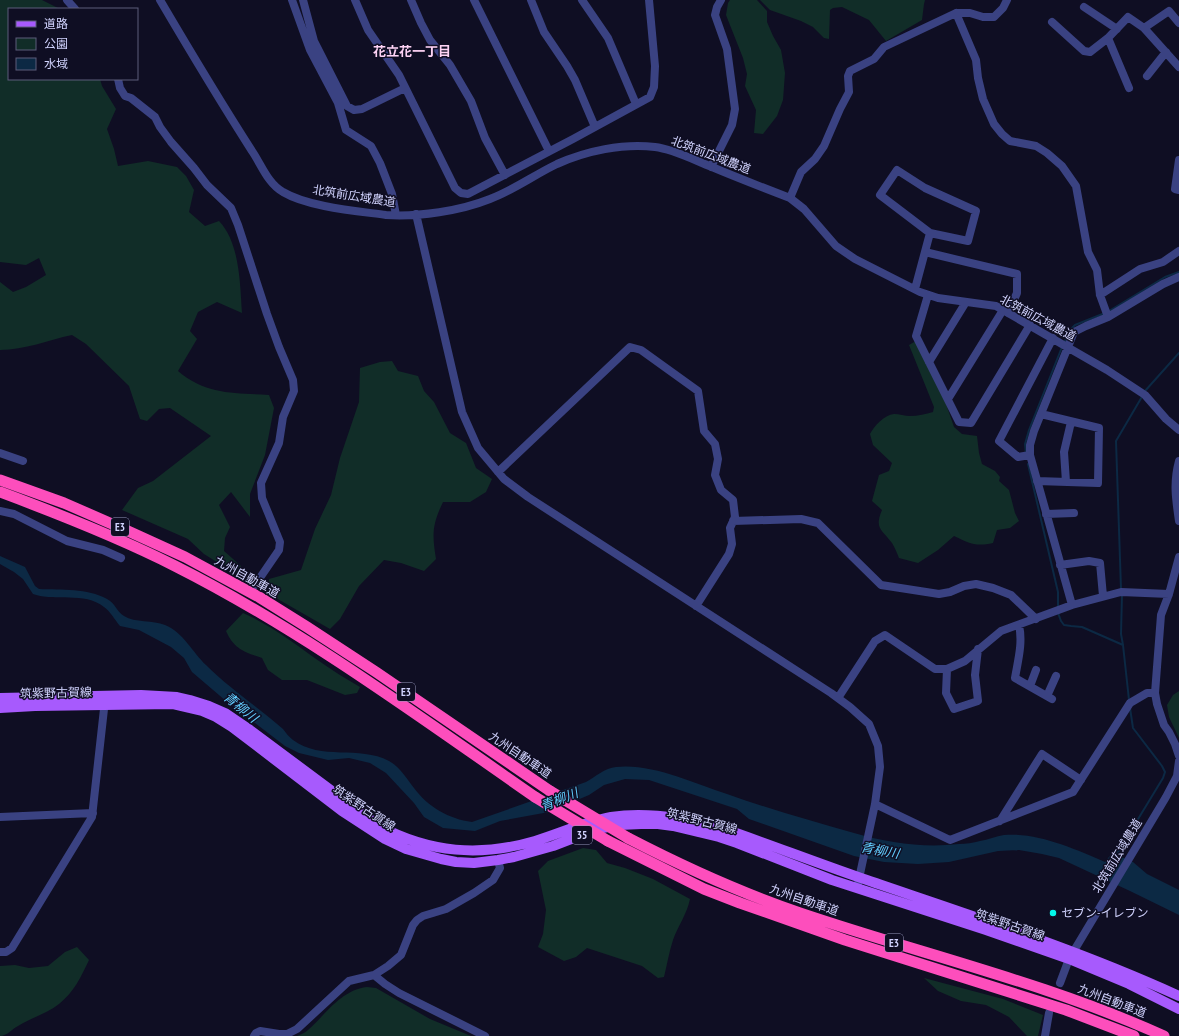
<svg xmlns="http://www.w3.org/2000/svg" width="1179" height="1036" viewBox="0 0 1179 1036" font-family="'PT Sans Narrow','Noto Sans JP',sans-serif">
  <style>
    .green { fill: #112d28 }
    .water { fill: #0c2944 }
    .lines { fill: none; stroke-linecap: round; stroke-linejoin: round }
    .stream { stroke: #0c2944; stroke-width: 2 }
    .minor { stroke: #3a4282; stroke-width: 8 }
    .major { stroke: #a75afd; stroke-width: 10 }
    .highway { stroke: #fd4ebc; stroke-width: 11 }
    .highway-bridge { stroke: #fd4ebc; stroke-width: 11 }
    .poi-dot { fill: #03f8eb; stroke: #0f0e23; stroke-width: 1.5 }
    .labels { text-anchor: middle; stroke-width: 3; stroke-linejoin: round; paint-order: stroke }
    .shield { fill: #0f0e23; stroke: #9798bc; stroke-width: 1 }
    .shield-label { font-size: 11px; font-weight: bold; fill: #d1d3fe }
    .street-label { font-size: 12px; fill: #d1d3fe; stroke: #0f0e23 }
    .poi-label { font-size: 12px; fill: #d1d3fe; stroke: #0f0e23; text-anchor: start }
    .neighbourhood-label { font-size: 13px; font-weight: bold; fill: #fed3f5; stroke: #0f0e23 }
    .water-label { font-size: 13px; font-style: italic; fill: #61ccfd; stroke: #0f0e23 }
  </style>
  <rect width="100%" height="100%" fill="#0f0e23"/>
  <path class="green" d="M0,0h42l18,9h-51v70h91l2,7 14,23 -9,20 7,20 4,17 30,-5 29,6 9,9 8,14 -5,22 16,14 14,-5c21,22 21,63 23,92l-25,-11 -19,10 -8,19 7,8 -19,32c28,24 57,22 91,24l5,13 -9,47 -15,39v23l-19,-25 -12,13 11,22 -5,11 -1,13 17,15 -2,10 -35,-22 -16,-15 -66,-29 16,-22 15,-7 58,-45 -41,-28 -11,1 -12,12 -7,-2 -11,-33 -43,-42 -14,-9c-24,5 -47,15 -72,15v-68l13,10 13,-5 20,-12 -7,-17 -13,7 -26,-3z
    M730,0h27l10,11v11l6,14 8,14 4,23 -2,27 -6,16 -14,18 -9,-1 2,-23 -11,-24 2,-12 -4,-16 -17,-43 2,-12z
    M760,0h165l-1,4 -2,16 -36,21 -17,-21 -27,-13 -9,1 -3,2 -1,29 -5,-1 -11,-11 -12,-6 -31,-11z
    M916,341l27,54 11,32 8,7 15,2 2,17 3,11 13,7 5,6 -1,4 10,9 6,23 4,8 -9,7 -13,2 -4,13c-18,4 -24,0 -39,-7l-16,14 -20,13 -19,-5c-2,-5 -4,-10 -7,-15 -10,-14 -18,-14 -10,-33l-10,-9 7,-26 10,-4 3,-8 -19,-18 -3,-11c4,-8 14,-19 24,-20 5,0 11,2 16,2 8,0 16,-2 23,-4l1,-5 -25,-62z
    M392,361l6,10 20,5 6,15 10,11 16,31 16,10 10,25 16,11 -6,13 -16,10h-27c-11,23 -11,32 -7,57l-12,12 -23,-8 -17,-3 -25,26 -19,33 -10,10 -61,-35v-15l32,-9 14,-41 16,-34 9,-37 19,-56 1,-34 20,-6z
    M243,613c27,12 52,31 76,48 13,9 27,18 41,26l-3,6 -12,2 -38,-15h-25l-14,-10 -6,-12c-18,-6 -28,-9 -36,-27z
    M1179,691v47l-10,-21 -2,-12 6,-10z
    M583,848l13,2 11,13 18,5 28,11 37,20c-3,15 -12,27 -17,41 -4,12 -6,25 -9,37l-6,1 -16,-12 -55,-18 -11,9 -12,4 -26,-14 5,-13 3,-24 -8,-39 10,-10z
    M77,947l12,13c-8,17 -15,32 -30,44 -11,9 -28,14 -41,22 -6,3 -11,10 -18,10v-70l15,-1 14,3 19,-2 17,-14z
    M924,978l79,21 40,16 -5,21h-11l-18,-19 -23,-12 -25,-4 -23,-10z
    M367,987l9,1 54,31 41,17h-174c4,-2 8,-3 11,-6 18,-16 33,-40 59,-43z"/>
  <path class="water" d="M0,556l25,11 10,19 4,3c23,1 48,-1 68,10 8,4 10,13 17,17 11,7 29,4 41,9 18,7 28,28 41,40 24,24 52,42 77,64 3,4 6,8 10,11 28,21 66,5 96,21 11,6 18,18 25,27 14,19 35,31 58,34l114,-40c9,-5 19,-14 30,-15 36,-4 77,16 111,27 42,15 85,27 127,39 35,10 69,15 105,11 7,0 14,-1 21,-3 8,-1 16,-5 24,-6 33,-3 71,14 101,27l7,-9 21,9 14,12 32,16v25l-49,-24 -71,-33 -17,-4 -23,-4 -21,1 -49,11 -31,2 -34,-2 -30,-6 -105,-37 -12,-10 -88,-29 -24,-1 -21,6 -15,10 -40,17 -49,9 -25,10 -32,-3 -19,-11 -10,-14 -28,-30 -16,-10 -21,-5 -21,2 -29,-7 -14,-7 -59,-45 -34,-29 -8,-14 -13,-11 -32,-17 -19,-4c-5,-6 -10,-15 -16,-19 -20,-16 -49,-5 -71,-13l-10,-15 -9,-7 -14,-8z"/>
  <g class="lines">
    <path class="stream" d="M1109,311l56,-34 14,-5
      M1064,343l7,-14 4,-4 30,-12
      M1145,391l34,-38
      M1026,454l-1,-10 4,-14 33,-83
      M1028,464l30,128v16
      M1121,589l-5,-148 27,-46
      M1122,594l-1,40 2,11
      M1058,613l3,8 3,4 7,1 11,1 41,18 6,55
      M1115,857l48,-79 2,-6 -3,-6 -29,-38 -3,-20"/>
    <path class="minor" d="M67,0l8,9
      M160,0c30,51 60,101 92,151 9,13 16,33 31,41 25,15 74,19 103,23 33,2 74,-4 104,-16 24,-9 44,-24 67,-35 29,-13 66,-21 98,-17 18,2 39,13 57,20 26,11 52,21 78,31l14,11 32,37 19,13 65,33 18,6 58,8 111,64 38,25 21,24 13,11
      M292,0l18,50 28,53 8,27 25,16 9,17 12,31 4,21
      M303,0l11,41 33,65 7,4 8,-1 43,-21
      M355,0l13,30 31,45 56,113 6,5 7,1 105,-55 77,-42 4,-10 1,-21 -6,-66
      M411,0l10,23 9,17 20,25 21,36 14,37 20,37
      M474,0l75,151
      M531,0l13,32 23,34 8,14 20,47
      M582,0l26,38 28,66
      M1084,7l33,22
      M956,13l20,47 2,18 5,21 11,25 8,10 8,7 26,5 11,7 15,13 14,20 12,66 9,18 3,25 8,22
      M1052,22l32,29 6,1 18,-14
      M1144,28l25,-17 10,12
      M1147,76l19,-24
      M118,79l2,9 5,8 6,2 24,19 5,10 11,15 23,26 13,17 24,23 7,17 29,89 12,33 14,33 1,11 -11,26 -4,26 -18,40 1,15 18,44 -1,8 -24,35
      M1129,88l-21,-50 20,-21 16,11 35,39
      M1179,160l-4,29 4,1
      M711,167l21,-42 3,-16 -8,-60 -12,-34 2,-8 4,-7
      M897,170l28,18 51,23 -8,30 -38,-8 -50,-38z
      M790,198l11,-26 14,-13 9,-13 16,-37 9,-17 -1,-16 2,-5 24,-12 10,-12 72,-34h14l13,4h11l9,-9 4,-8
      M416,214l46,198 16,36 26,31 24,18 303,196 19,14 19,17 9,22 2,21 -5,37 -18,84
      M925,252l92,22v19l-9,20
      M915,289l15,-56
      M928,295l-12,41 43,86 12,1 59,-98
      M1100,295l40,-26 23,-7 16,-11
      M929,362l37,-60
      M948,399l55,-89
      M0,453l23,8
      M1030,455l-12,2 -19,-16 54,-103
      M1179,461c-6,22 -3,39 0,60
      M498,472l132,-125 11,3 57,41 6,40 11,13 3,15 -3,16 6,15 12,10 2,17 -5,11 2,16 -3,10 -33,52
      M1037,481l61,2 1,-55 -58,-14
      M1066,482l-2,-30 7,-30
      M0,511l14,3 53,27 36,9 18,8
      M1046,514l28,-1
      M733,521l68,-2 17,4 63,62 58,9 11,-2 14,-6 12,-2 17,4 18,7 25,24
      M1179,557l-10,37 -8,21 -6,78 2,11 7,21 5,7 6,12 4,12
      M1060,565l29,-4 11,2 3,33
      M1072,605l-42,-150v-10l4,-14 40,-99 12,-6 22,-9 55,-33 16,-7
      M1019,625c4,18 -1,35 -4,53l37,21
      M947,669l-1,24 8,16 24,-8 -3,-26 3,-26
      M1030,686l6,-16
      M1047,696l9,-20
      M838,698l37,-57 10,-6 50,34h12l18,-8 36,-30 71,-26 49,-13 48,2
      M875,804l75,36 123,-48 57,-89 17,-10h8
      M0,817l93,-4
      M1000,821l42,-67 39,26
      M0,952h6l6,-4 80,-131 13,-117
      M374,975l11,9 14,9 86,43
      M1060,983l9,-24 97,-162 11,-21 2,-15
      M254,1036l2,-3 4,-2 19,3h8l10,-5 52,-48 25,-6 14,-9 13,-11 12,-30 4,-5 6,-4 23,-7 28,-16 19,-13 7,-12 -2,-8
      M1045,1036l4,-23"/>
    <path class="major" d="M0,698l141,-3 36,2 13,3 19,6 16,7 25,17 129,96c51,27 101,31 156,15 26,-8 49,-19 76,-24 37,-6 75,1 111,11 46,16 93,34 139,50 108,37 215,71 318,118
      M0,708l35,-2 137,-2 30,7 14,6 16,10 110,84 43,28 21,10 35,10 15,3 18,1 24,-3 16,-3 39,-11 44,-17 22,-4 22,-1h17l15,2 46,11 18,6 95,37 154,50 83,29 60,25 50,25"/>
    <path class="highway" d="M0,480l64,23 64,28 57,26 74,40 48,30 69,45 174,119
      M0,492c59,22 118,45 175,74 127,64 243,150 360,231
      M628,838c56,29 113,55 172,75 121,41 247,70 364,123
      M608,841l96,48 36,14 105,37 221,70 68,26"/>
    <path class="highway-bridge" d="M550,791l78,47
      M535,797l73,44"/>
  </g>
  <circle class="poi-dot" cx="1053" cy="913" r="4"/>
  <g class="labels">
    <g class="shield">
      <rect x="111" y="518" width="18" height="18" rx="3"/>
      <rect x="397" y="683" width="18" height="18" rx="3"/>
      <rect x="572" y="826" width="20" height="18" rx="3"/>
      <rect x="885" y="934" width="18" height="18" rx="3"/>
    </g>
    <g class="shield-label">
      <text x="120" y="531">E3</text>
      <text x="406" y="696">E3</text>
      <text x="582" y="839">35</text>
      <text x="894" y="947">E3</text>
    </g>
    <g class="street-label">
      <text transform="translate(711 155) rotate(21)" y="4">北筑前広域農道</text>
      <text transform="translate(354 196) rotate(9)" y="4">北筑前広域農道</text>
      <text transform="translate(1038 318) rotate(28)" y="4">北筑前広域農道</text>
      <text transform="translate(247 577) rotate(29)" y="4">九州自動車道</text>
      <text transform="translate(56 693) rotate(-1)" y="4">筑紫野古賀線</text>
      <text transform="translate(520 755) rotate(34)" y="4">九州自動車道</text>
      <text transform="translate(364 808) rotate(34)" y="4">筑紫野古賀線</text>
      <text transform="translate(702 821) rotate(14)" y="4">筑紫野古賀線</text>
      <text transform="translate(1117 856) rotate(-59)" y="4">北筑前広域農道</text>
      <text transform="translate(804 900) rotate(19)" y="4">九州自動車道</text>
      <text transform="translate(1010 925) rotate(19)" y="4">筑紫野古賀線</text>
      <text transform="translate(1112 1001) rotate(21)" y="4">九州自動車道</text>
    </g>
    <g class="poi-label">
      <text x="1061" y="917">セブン-イレブン</text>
    </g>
    <g class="neighbourhood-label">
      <text x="412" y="56">花立花一丁目</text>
    </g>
    <g class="water-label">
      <text transform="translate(241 707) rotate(39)" y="5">青柳川</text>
      <text transform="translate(559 799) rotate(-22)" y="5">青柳川</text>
      <text transform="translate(880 850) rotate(10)" y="5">青柳川</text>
    </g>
  </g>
  <rect x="8" y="8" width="130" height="72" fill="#0f0e23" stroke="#5d5d7b"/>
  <rect x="16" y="21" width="20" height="6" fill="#a75afd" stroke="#5d5d7b"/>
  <text x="44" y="28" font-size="12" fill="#d1d3fe">道路</text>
  <rect x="16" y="38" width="20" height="12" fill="#112d28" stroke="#5d5d7b"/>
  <text x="44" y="48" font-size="12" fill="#d1d3fe">公園</text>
  <rect x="16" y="58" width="20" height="12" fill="#0c2944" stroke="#5d5d7b"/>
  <text x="44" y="68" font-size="12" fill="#d1d3fe">水域</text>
</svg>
